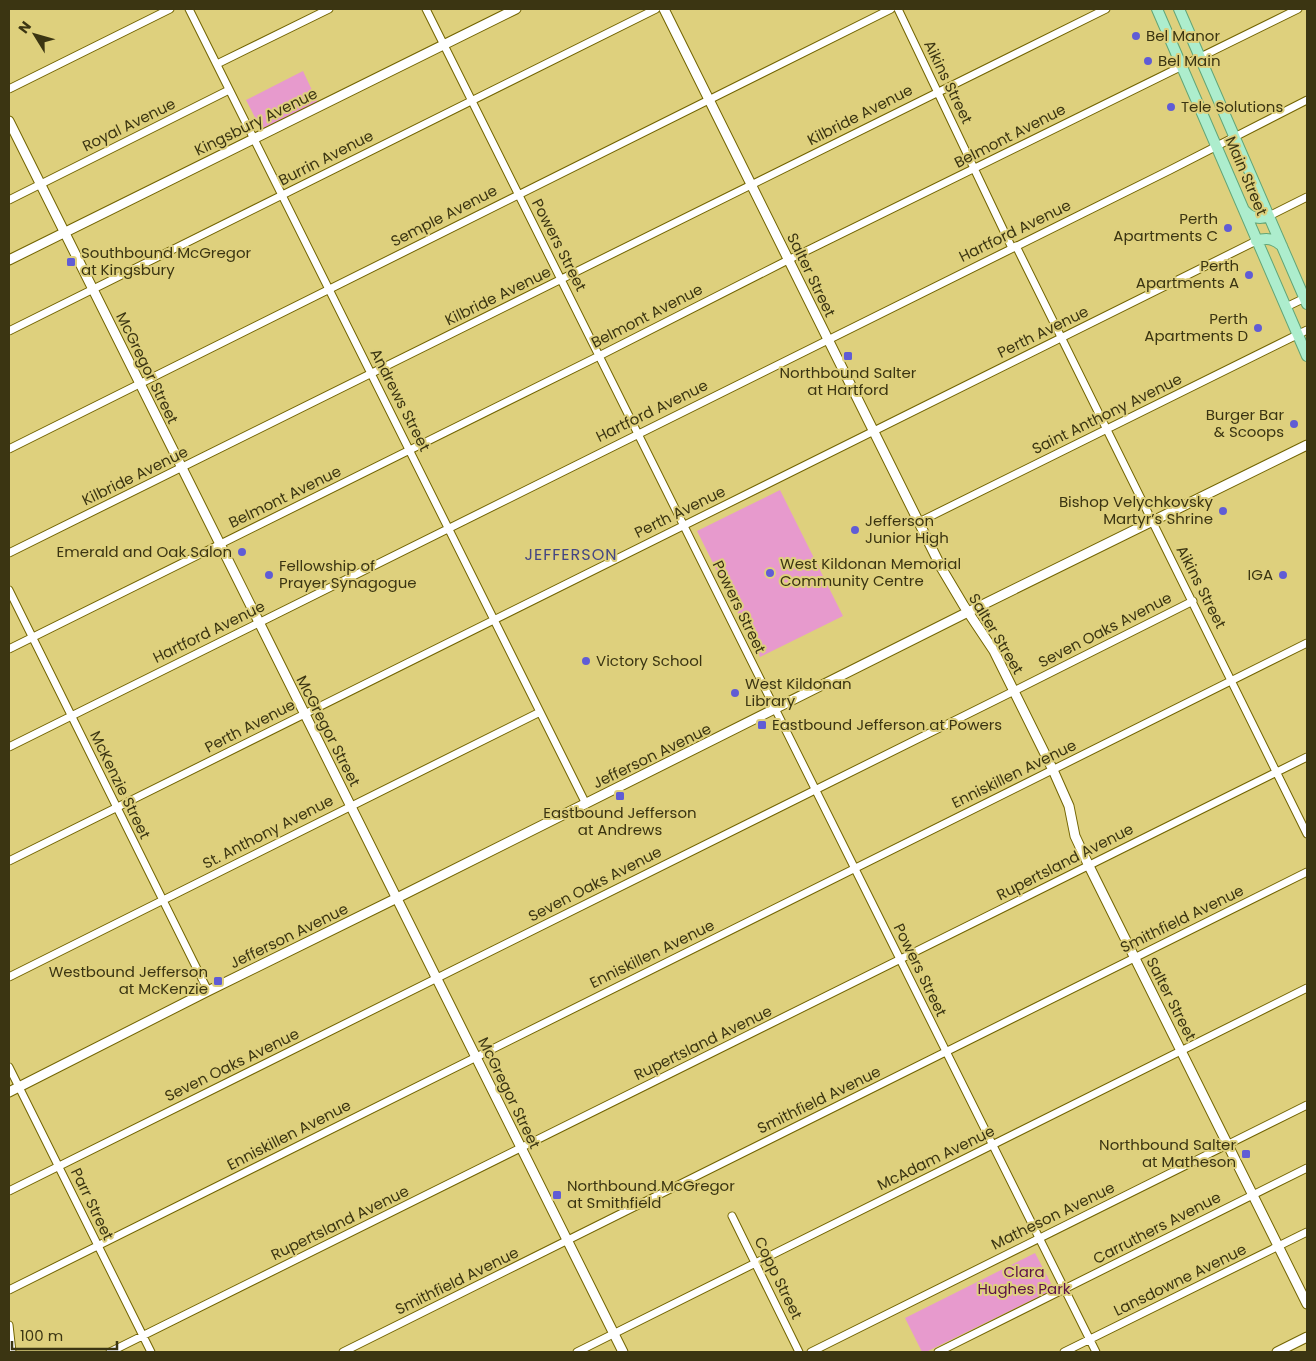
<svg xmlns="http://www.w3.org/2000/svg" width="1316" height="1361" viewBox="0 0 1316 1361" font-family="Poppins,sans-serif">
  <style>
    .green { fill: #e79acd }
    .lines { fill: none; stroke-linecap: round; stroke-linejoin: round }
    .minor-casing { stroke: #726400; stroke-width: 9 }
    .tertiary-casing { stroke: #726400; stroke-width: 11 }
    .secondary-casing { stroke: #726400; stroke-width: 11 }
    .primary-casing { stroke: #62a576; stroke-width: 12 }
    .minor { stroke: #fff; stroke-width: 7 }
    .tertiary { stroke: #fff; stroke-width: 9 }
    .secondary { stroke: #fff; stroke-width: 9 }
    .primary { stroke: #adedcd; stroke-width: 10 }
    .poi-dot { fill: #605cd5; stroke: #ded07d; stroke-width: 2 }
    .labels { text-anchor: middle; stroke-width: 4; stroke-linejoin: round; paint-order: stroke }
    .poi-label { font-size: 15px; fill: #3b3512; stroke: #ded07d; text-anchor: start }
    .street-label { font-size: 15px; fill: #3b3512; stroke: #ded07d }
    .park-label { font-size: 15px; fill: #5a1048; stroke: #ded07d }
    .neighbourhood-label { font-size: 16px; letter-spacing: 1px; fill: #444683; stroke: #ded07d }
  </style>
  <rect width="100%" height="100%" fill="#ded07d"/>
  <path class="green" d="M303,71l15,32 -56,28 -16,-31z
    M780,490l63,126 -83,41 -63,-126z
    M1035,1253l19,36 -128,63h-4l-17,-34z"/>
  <g class="lines">
    <g class="minor-casing">
      <path id="minor" d="M189,9l397,795
        M426,9l670,1343
        M898,9l114,239
        M217,64l112,-55
        M9,89l161,-80
        M9,200l220,-110
        M1269,216l38,-19
        M1016,246l291,588
        M1286,307l21,-10
        M9,331l647,-322
        M9,449l882,-440
        M919,522l388,-192
        M9,553l1097,-544
        M9,590l199,401
        M9,649l590,-293 189,-96 510,-251
        M9,747l1161,-577 137,-70
        M9,861l1247,-620
        M9,977l531,-265
        M9,1067l142,285
        M9,1191l1005,-500 179,-90
        M732,1216l67,136
        M9,1290l1298,-647
        M9,1325l3,27
        M110,1352l1197,-595
        M343,1352l964,-480
        M577,1352l730,-364
        M811,1352l496,-247
        M938,1352l369,-184
        M1064,1352l243,-120"/>
    </g>
    <g class="tertiary-casing">
      <path id="tertiary" d="M9,260l507,-251
        M9,1092l199,-101 189,-93 571,-286 339,-167"/>
    </g>
    <g class="secondary-casing">
      <path id="secondary" d="M664,9l278,560 22,37 30,45 59,119 16,36 6,30 14,30 218,438
        M9,121l614,1231
        M1277,1352l30,-15"/>
    </g>
    <g class="primary-casing">
      <path id="primary" d="M1157,9l150,347
        M1179,9l128,295
        M1244,210c7,8 16,10 25,6
        M1256,241c11,-4 18,-2 26,5"/>
    </g>
    <use href="#minor" class="minor"/>
    <use href="#tertiary" class="tertiary"/>
    <use href="#secondary" class="secondary"/>
    <use href="#primary" class="primary"/>
  </g>
  <g class="poi-dot">
    <circle cx="1136" cy="36" r="5"/>
    <circle cx="1148" cy="61" r="5"/>
    <circle cx="1171" cy="107" r="5"/>
    <circle cx="1228" cy="228" r="5"/>
    <rect x="66" y="257" width="10" height="10" rx="2.5"/>
    <circle cx="1249" cy="275" r="5"/>
    <circle cx="1258" cy="328" r="5"/>
    <rect x="843" y="351" width="10" height="10" rx="2.5"/>
    <circle cx="1294" cy="424" r="5"/>
    <circle cx="1223" cy="511" r="5"/>
    <circle cx="855" cy="530" r="5"/>
    <circle cx="242" cy="552" r="5"/>
    <circle cx="770" cy="573" r="5"/>
    <circle cx="269" cy="575" r="5"/>
    <circle cx="1283" cy="575" r="5"/>
    <circle cx="586" cy="661" r="5"/>
    <circle cx="735" cy="693" r="5"/>
    <rect x="757" y="720" width="10" height="10" rx="2.5"/>
    <rect x="615" y="791" width="10" height="10" rx="2.5"/>
    <rect x="213" y="976" width="10" height="10" rx="2.5"/>
    <rect x="1241" y="1149" width="10" height="10" rx="2.5"/>
    <rect x="552" y="1190" width="10" height="10" rx="2.5"/>
  </g>
  <g class="labels">
    <g class="poi-label">
      <text x="1146" y="41">Bel Manor</text>
      <text x="1158" y="66">Bel Main</text>
      <text x="1181" y="112">Tele Solutions</text>
      <text x="1218" y="224" text-anchor="end">Perth<tspan x="1218" dy="17">Apartments C</tspan></text>
      <text x="81" y="258">Southbound McGregor<tspan x="81" dy="17">at Kingsbury</tspan></text>
      <text x="1239" y="271" text-anchor="end">Perth<tspan x="1239" dy="17">Apartments A</tspan></text>
      <text x="1248" y="324" text-anchor="end">Perth<tspan x="1248" dy="17">Apartments D</tspan></text>
      <text x="848" y="378" text-anchor="middle">Northbound Salter<tspan x="848" dy="17">at Hartford</tspan></text>
      <text x="1284" y="420" text-anchor="end">Burger Bar<tspan x="1284" dy="17">&amp; Scoops</tspan></text>
      <text x="1213" y="507" text-anchor="end">Bishop Velychkovsky<tspan x="1213" dy="17">Martyr’s Shrine</tspan></text>
      <text x="865" y="526">Jefferson<tspan x="865" dy="17">Junior High</tspan></text>
      <text x="232" y="557" text-anchor="end">Emerald and Oak Salon</text>
      <text x="780" y="569">West Kildonan Memorial<tspan x="780" dy="17">Community Centre</tspan></text>
      <text x="279" y="571">Fellowship of<tspan x="279" dy="17">Prayer Synagogue</tspan></text>
      <text x="1273" y="580" text-anchor="end">IGA</text>
      <text x="596" y="666">Victory School</text>
      <text x="745" y="689">West Kildonan<tspan x="745" dy="17">Library</tspan></text>
      <text x="772" y="730">Eastbound Jefferson at Powers</text>
      <text x="620" y="818" text-anchor="middle">Eastbound Jefferson<tspan x="620" dy="17">at Andrews</tspan></text>
      <text x="208" y="977" text-anchor="end">Westbound Jefferson<tspan x="208" dy="17">at McKenzie</tspan></text>
      <text x="1236" y="1150" text-anchor="end">Northbound Salter<tspan x="1236" dy="17">at Matheson</tspan></text>
      <text x="567" y="1191">Northbound McGregor<tspan x="567" dy="17">at Smithfield</tspan></text>
    </g>
    <g class="street-label">
      <text transform="translate(948 82) rotate(64)" y="5">Aikins Street</text>
      <text transform="translate(860 115) rotate(-27)" y="5">Kilbride Avenue</text>
      <text transform="translate(256 122) rotate(-26)" y="5">Kingsbury Avenue</text>
      <text transform="translate(129 125) rotate(-26)" y="5">Royal Avenue</text>
      <text transform="translate(1010 136) rotate(-27)" y="5">Belmont Avenue</text>
      <text transform="translate(326 158) rotate(-27)" y="5">Burrin Avenue</text>
      <text transform="translate(1246 176) rotate(67)" y="5">Main Street</text>
      <text transform="translate(444 216) rotate(-27)" y="5">Semple Avenue</text>
      <text transform="translate(1015 231) rotate(-26)" y="5">Hartford Avenue</text>
      <text transform="translate(559 245) rotate(63)" y="5">Powers Street</text>
      <text transform="translate(811 275) rotate(64)" y="5">Salter Street</text>
      <text transform="translate(498 296) rotate(-26)" y="5">Kilbride Avenue</text>
      <text transform="translate(647 316) rotate(-27)" y="5">Belmont Avenue</text>
      <text transform="translate(1043 332) rotate(-26)" y="5">Perth Avenue</text>
      <text transform="translate(147 368) rotate(64)" y="5">McGregor Street</text>
      <text transform="translate(400 400) rotate(63)" y="5">Andrews Street</text>
      <text transform="translate(652 411) rotate(-26)" y="5">Hartford Avenue</text>
      <text transform="translate(1107 414) rotate(-26)" y="5">Saint Anthony Avenue</text>
      <text transform="translate(135 476) rotate(-26)" y="5">Kilbride Avenue</text>
      <text transform="translate(285 497) rotate(-26)" y="5">Belmont Avenue</text>
      <text transform="translate(680 512) rotate(-26)" y="5">Perth Avenue</text>
      <text transform="translate(1201 587) rotate(63)" y="5">Aikins Street</text>
      <text transform="translate(739 607) rotate(64)" y="5">Powers Street</text>
      <text transform="translate(1105 630) rotate(-27)" y="5">Seven Oaks Avenue</text>
      <text transform="translate(209 632) rotate(-26)" y="5">Hartford Avenue</text>
      <text transform="translate(996 634) rotate(59)" y="5">Salter Street</text>
      <text transform="translate(250 726) rotate(-27)" y="5">Perth Avenue</text>
      <text transform="translate(328 731) rotate(63)" y="5">McGregor Street</text>
      <text transform="translate(652 756) rotate(-26)" y="5">Jefferson Avenue</text>
      <text transform="translate(1014 774) rotate(-26)" y="5">Enniskillen Avenue</text>
      <text transform="translate(120 785) rotate(64)" y="5">McKenzie Street</text>
      <text transform="translate(268 832) rotate(-27)" y="5">St. Anthony Avenue</text>
      <text transform="translate(1065 862) rotate(-27)" y="5">Rupertsland Avenue</text>
      <text transform="translate(595 884) rotate(-27)" y="5">Seven Oaks Avenue</text>
      <text transform="translate(1182 919) rotate(-26)" y="5">Smithfield Avenue</text>
      <text transform="translate(289 936) rotate(-26)" y="5">Jefferson Avenue</text>
      <text transform="translate(652 954) rotate(-26)" y="5">Enniskillen Avenue</text>
      <text transform="translate(920 970) rotate(64)" y="5">Powers Street</text>
      <text transform="translate(1171 999) rotate(63)" y="5">Salter Street</text>
      <text transform="translate(703 1043) rotate(-26)" y="5">Rupertsland Avenue</text>
      <text transform="translate(232 1065) rotate(-26)" y="5">Seven Oaks Avenue</text>
      <text transform="translate(509 1093) rotate(64)" y="5">McGregor Street</text>
      <text transform="translate(819 1100) rotate(-26)" y="5">Smithfield Avenue</text>
      <text transform="translate(289 1135) rotate(-27)" y="5">Enniskillen Avenue</text>
      <text transform="translate(936 1158) rotate(-26)" y="5">McAdam Avenue</text>
      <text transform="translate(92 1204) rotate(64)" y="5">Parr Street</text>
      <text transform="translate(1053 1216) rotate(-26)" y="5">Matheson Avenue</text>
      <text transform="translate(340 1223) rotate(-26)" y="5">Rupertsland Avenue</text>
      <text transform="translate(1157 1228) rotate(-27)" y="5">Carruthers Avenue</text>
      <text transform="translate(778 1278) rotate(64)" y="5">Copp Street</text>
      <text transform="translate(1180 1280) rotate(-26)" y="5">Lansdowne Avenue</text>
      <text transform="translate(457 1281) rotate(-26)" y="5">Smithfield Avenue</text>
    </g>
    <g class="park-label">
      <text x="1024" y="1277">Clara<tspan x="1024" dy="17">Hughes Park</tspan></text>
    </g>
    <g class="neighbourhood-label">
      <text x="571" y="560">JEFFERSON</text>
    </g>
  </g>
  <rect width="1316" height="1361" fill="none" stroke="#3b3512" stroke-width="20"/>
  <g transform="translate(35 35) rotate(307)" stroke="#ded07d" stroke-width="4" paint-order="stroke">
  <path d="M0-4L9 19L0 12L-9 19Z" fill="#3b3512"/>
  <text y="-8" font-size="14" font-weight="bold" text-anchor="middle" fill="#3b3512">N</text>
  </g>
  <path d="M12 1341v8h105v-8" fill="none" stroke="#3b3512" stroke-width="2.5"/>
  <text x="20" y="1341" font-size="15" fill="#3b3512" stroke="#ded07d" stroke-width="4" paint-order="stroke">100 m</text>
</svg>
